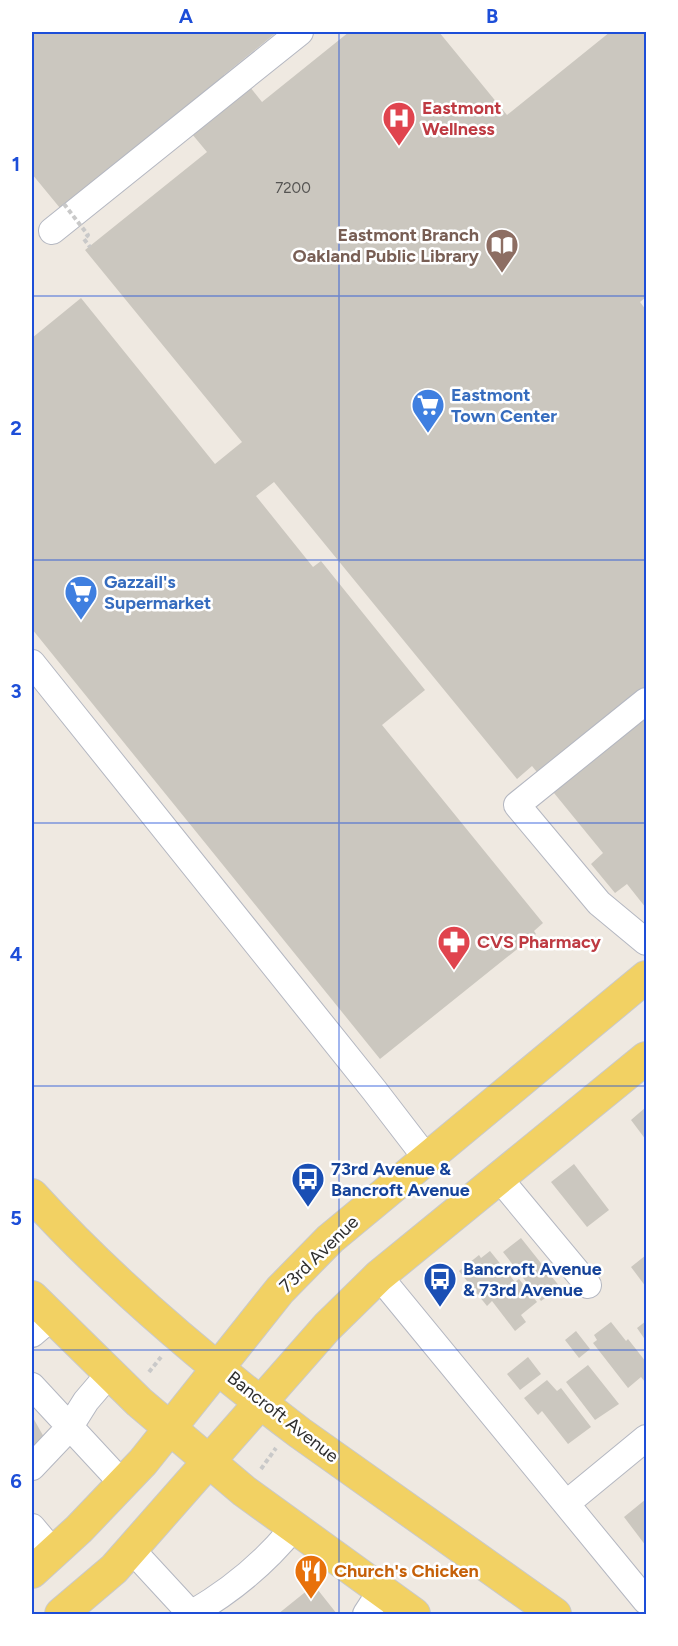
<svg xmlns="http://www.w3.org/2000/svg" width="678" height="1646" viewBox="0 0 678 1646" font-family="Figtree,sans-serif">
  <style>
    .building { fill: #cbc7bf }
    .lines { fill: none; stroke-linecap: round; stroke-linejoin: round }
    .minor-casing { stroke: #b4b7c1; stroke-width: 28 }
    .major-casing { stroke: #c9c9c9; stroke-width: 34 }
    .path { stroke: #c9c9c9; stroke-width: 4; stroke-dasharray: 4.5 3; stroke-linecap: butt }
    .minor { stroke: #fff; stroke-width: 26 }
    .major { stroke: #f2d163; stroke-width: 32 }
    .path-bridge { stroke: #c9c9c9; stroke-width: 4; stroke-dasharray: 4.5 3; stroke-linecap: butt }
    .grid { fill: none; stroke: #1d4ed8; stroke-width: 1.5; stroke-opacity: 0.55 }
    .labels { text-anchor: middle; stroke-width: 5; stroke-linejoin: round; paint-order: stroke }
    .number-label { font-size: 15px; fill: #555452 }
    .health-label { font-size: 18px; font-weight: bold; fill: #be3a42; stroke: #fff; text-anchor: start }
    .education-label { font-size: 18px; font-weight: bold; fill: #785e54; stroke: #fff; text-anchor: end }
    .shop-label { font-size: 18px; font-weight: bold; fill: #366cbe; stroke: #fff; text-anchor: start }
    .transit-label { font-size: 18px; font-weight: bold; fill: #164399; stroke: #fff; text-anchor: start }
    .street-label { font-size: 18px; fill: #2e2e2e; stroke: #fff }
    .food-label { font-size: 18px; font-weight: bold; fill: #c56008; stroke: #fff; text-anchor: start }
    .neatline { fill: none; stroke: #1d4ed8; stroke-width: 2 }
    .grid-label { font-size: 20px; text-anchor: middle; font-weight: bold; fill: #1d4ed8 }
  </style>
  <rect width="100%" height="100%" fill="#efe9e1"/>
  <path class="building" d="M32,32h245l-53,43 17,19 9,-7 12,15 87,-70h90l68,83 103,-83h36v265l-6,5 6,8v598l-19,-24 -12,9 -24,-29 12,-11 -71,-87 -15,13 -243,-297 -18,14 57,71 8,-6 104,129 -43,35 161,198 -9,8 2,3 -156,125 -348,-430v-291l49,-40 134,166 27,-22 -157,-192 122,-98 -15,-18 -8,-25 -124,99 -28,-34z
    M646,1107v33l-15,-20z
    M574,1164l35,46 -22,17 -36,-45z
    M521,1238l39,49 -19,14 -38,-49z
    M490,1251l25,31 4,-3 18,23 -16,13 5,7 -11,9 -23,-30 -5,5 -28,-35 20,-16 2,3z
    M646,1255v32l-15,-20z
    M646,1321v20l-9,-13z
    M611,1322l15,19 2,-2 18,23v19l-1,1 -4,-5 -13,11 -35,-45 4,-3 -3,-5z
    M576,1331l14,18 -11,9 -14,-18z
    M528,1357l13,17 -21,16 -13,-16z
    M588,1365l31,39 -24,16 -29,-38z
    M547,1380l10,11 4,-3 30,39 -23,17 -26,-33 -4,4 -14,-17z
    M32,1416l17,30 -17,16z
    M646,1499v47l-22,-29z
    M314,1585l23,29h-59z"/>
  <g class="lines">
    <g class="minor-casing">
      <path id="minor" d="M52,231l248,-199
        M32,663l342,427 53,69
        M646,701l-129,104 82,98 47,39
        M499,1178l89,107
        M379,1276l267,325
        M32,1334l20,-17
        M32,1386l90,97
        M32,1467l37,-39 17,-27 24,-28
        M567,1503l79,-65
        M32,1527l22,26
        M131,1549l60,65c38,-22 74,-51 102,-86
        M366,1614l15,-23"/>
    </g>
    <g class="major-casing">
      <path id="major" d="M32,1195c78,86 174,167 268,238l255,181
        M32,1297l107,105 105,89 170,123
        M32,1572l47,-43 64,-67 137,-172 50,-51 316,-262
        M61,1614l53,-45 213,-242 52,-51 267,-218"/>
    </g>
    <path class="path" d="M149,1372l12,-15
      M261,1469l15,-21"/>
    <use href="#minor" class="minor"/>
    <use href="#major" class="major"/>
    <path class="path-bridge" d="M64,204l24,31 -4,4 6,8"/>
  </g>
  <path class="grid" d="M339,32v1582M32,296h614M32,560h614M32,823h614M32,1086h614M32,1350h614"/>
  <defs>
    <g id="hospital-pin" transform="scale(1.725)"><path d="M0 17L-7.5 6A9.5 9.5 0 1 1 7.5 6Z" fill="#e0444e" stroke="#fff"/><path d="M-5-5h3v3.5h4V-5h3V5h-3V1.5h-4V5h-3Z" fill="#fff"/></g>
    <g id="library-pin" transform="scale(1.725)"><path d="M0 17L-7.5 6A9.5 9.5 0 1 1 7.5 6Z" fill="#8d6e63" stroke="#fff"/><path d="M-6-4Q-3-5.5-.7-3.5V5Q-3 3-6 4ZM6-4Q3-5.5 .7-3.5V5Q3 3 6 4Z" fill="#fff"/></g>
    <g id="supermarket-pin" transform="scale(1.725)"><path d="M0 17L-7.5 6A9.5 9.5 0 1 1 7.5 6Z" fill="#3f7fe0" stroke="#fff"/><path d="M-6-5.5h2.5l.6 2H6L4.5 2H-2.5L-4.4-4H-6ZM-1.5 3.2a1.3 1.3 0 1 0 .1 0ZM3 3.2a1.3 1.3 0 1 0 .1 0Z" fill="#fff"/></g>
    <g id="pharmacy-pin" transform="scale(1.725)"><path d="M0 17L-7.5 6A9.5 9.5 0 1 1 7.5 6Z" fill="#e0444e" stroke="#fff"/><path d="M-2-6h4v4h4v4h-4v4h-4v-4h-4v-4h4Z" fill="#fff"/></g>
    <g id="bus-pin" transform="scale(1.725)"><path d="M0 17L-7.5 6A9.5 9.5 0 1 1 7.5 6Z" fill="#1a4fb4" stroke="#fff"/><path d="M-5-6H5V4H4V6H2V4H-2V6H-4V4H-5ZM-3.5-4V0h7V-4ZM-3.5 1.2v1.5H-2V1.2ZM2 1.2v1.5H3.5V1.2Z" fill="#fff"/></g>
    <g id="restaurant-pin" transform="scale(1.725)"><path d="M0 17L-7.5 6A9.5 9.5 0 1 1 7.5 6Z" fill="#e8710a" stroke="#fff"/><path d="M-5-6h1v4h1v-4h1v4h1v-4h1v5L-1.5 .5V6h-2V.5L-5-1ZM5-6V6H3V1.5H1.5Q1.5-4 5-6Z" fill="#fff"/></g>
  </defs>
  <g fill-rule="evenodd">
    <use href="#hospital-pin" x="399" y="118"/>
    <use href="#library-pin" x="502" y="245"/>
    <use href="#supermarket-pin" x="428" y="405"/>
    <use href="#supermarket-pin" x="81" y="592"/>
    <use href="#pharmacy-pin" x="454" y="942"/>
    <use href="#bus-pin" x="308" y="1179"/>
    <use href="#bus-pin" x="440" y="1279"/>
    <use href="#restaurant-pin" x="311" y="1571"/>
  </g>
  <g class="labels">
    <g class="number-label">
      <text x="293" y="193">7200</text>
    </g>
    <g class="health-label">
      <text x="422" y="114">Eastmont<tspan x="422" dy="21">Wellness</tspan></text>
      <text x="477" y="948">CVS Pharmacy</text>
    </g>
    <g class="education-label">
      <text x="479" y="241">Eastmont Branch<tspan x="479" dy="21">Oakland Public Library</tspan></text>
    </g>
    <g class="shop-label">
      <text x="451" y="401">Eastmont<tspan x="451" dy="21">Town Center</tspan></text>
      <text x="104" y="588">Gazzail's<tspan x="104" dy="21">Supermarket</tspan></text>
    </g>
    <g class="transit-label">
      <text x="331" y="1175">73rd Avenue &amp;<tspan x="331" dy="21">Bancroft Avenue</tspan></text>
      <text x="463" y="1275">Bancroft Avenue<tspan x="463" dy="21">&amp; 73rd Avenue</tspan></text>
    </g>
    <g class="street-label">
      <text transform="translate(319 1254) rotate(-44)" y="6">73rd Avenue</text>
      <text transform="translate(283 1417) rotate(38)" y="6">Bancroft Avenue</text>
    </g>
    <g class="food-label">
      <text x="334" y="1577">Church's Chicken</text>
    </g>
  </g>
  <rect width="678" height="1646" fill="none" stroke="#ffffff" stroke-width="66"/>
  <rect x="33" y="33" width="612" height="1580" class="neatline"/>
  <g class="grid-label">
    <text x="186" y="23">A</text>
    <text x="492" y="23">B</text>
    <text x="16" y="171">1</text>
    <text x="16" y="435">2</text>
    <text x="16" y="698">3</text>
    <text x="16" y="961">4</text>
    <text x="16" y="1225">5</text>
    <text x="16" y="1488">6</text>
  </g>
</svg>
